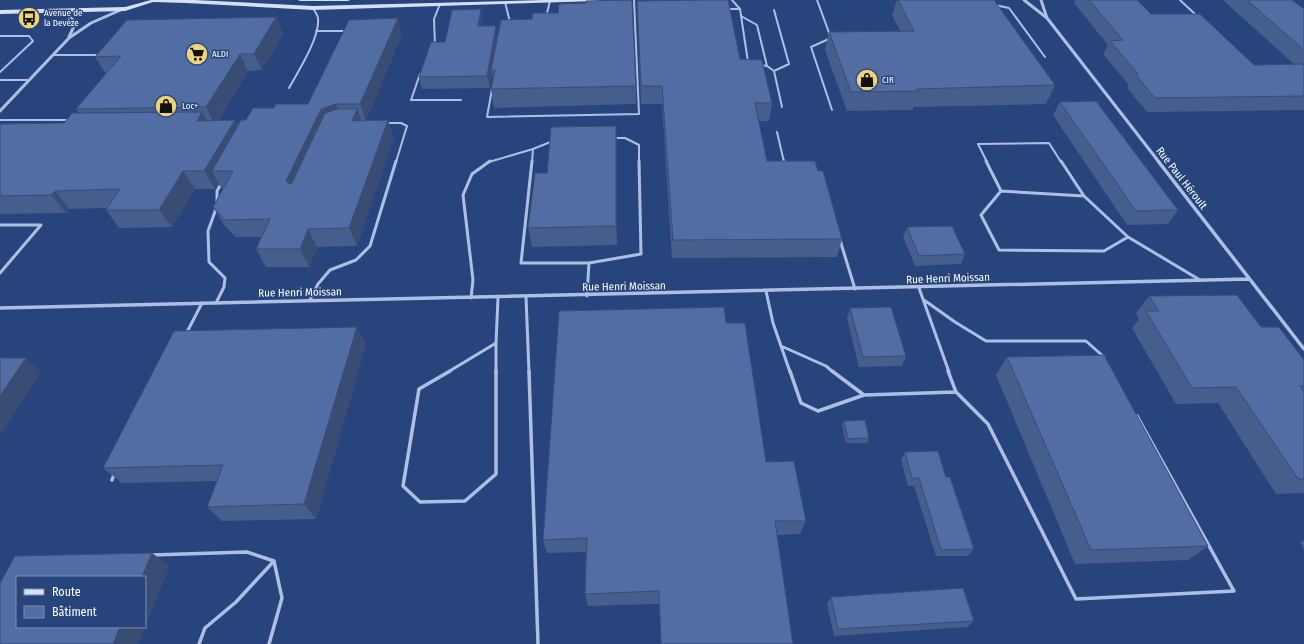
<svg xmlns="http://www.w3.org/2000/svg" width="1304" height="644" viewBox="0 0 1304 644" font-family="'Fira Sans Condensed',sans-serif">
  <style>
    .lines { fill: none; stroke-linecap: round; stroke-linejoin: round }
    .lane-far2 { stroke: #adc0e4; stroke-width: 2 }
    .lane-far1 { stroke: #adc0e4; stroke-width: 3 }
    .lane { stroke: #adc0e4; stroke-width: 3.5 }
    .street-far1 { stroke: #adc0e4; stroke-width: 3 }
    .street { stroke: #adc0e4; stroke-width: 3.5 }
    .secondary { fill: #d6e0f4; fill-rule: evenodd }
    .wall { fill: #465e8d }
    .shaded-wall { fill: #394c73 }
    .building { fill: #516da4; stroke: #394c73 }
    .labels { text-anchor: middle; stroke-width: 3; stroke-linejoin: round; paint-order: stroke }
    .far-poi-label { font-size: 9px; fill: #fff; stroke: #28447c; text-anchor: start }
    .street-label { font-size: 11px; fill: #fff; stroke: #28447c }
  </style>
  <rect width="100%" height="100%" fill="#28447c"/>
  <g class="lines">
    <path class="lane-far2" d="M732,0l8,9 8,53
      M817,0l14,38 -20,9 21,63
      M1180,0l16,15
      M505,2l5,20
      M995,5l14,3 36,49
      M727,9h13
      M774,10l15,54 -15,7
      M544,15l3,-2 3,-12
      M741,16l16,9 10,41
      M316,31h30
      M0,36h29l4,5 -33,31
      M435,45l-1,-26 6,-15
      M53,55h43
      M760,65l7,1 7,5 8,36
      M420,74l-9,26h50
      M0,80h29
      M289,88c9,-16 31,-51 29,-69 0,-4 -3,-7 -5,-11
      M492,89l-5,28 152,-3 -5,-114
      M0,120h70
      M385,123h16l6,3 -11,36
      M777,132l7,30
      M614,138h11l14,7v17
      M489,162l44,-13 20,-8
      M532,162l1,-13
      M987,162l-9,-18 71,-1 12,19"/>
    <path class="lane-far1" d="M532,161l-11,102h68l52,-9 -2,-93
      M784,161l1,3
      M986,161l15,30 -20,24 18,35 105,1 24,-14
      M1061,161l23,35 44,41
      M1001,191l83,5
      M0,225h41l-41,48
      M1128,237l72,43
      M840,240l15,49
      M919,288l30,84
      M766,291l7,32 17,49
      M587,296l2,-33
      M526,297l3,75
      M471,298l2,-18 -10,-85 9,-21 18,-13
      M310,300l8,-16 12,-14 26,-10 14,-14 26,-85
      M924,300l31,22 31,19h100l18,16
      M216,303l8,-16 1,-9 -16,-16 -1,-31 9,-25v-15l5,-9
      M186,334l16,-31
      M496,343v29
      M496,343l2,-45
      M781,346l45,20 7,6
      M448,372l48,-29"/>
    <path class="lane" d="M450,371l-31,18 -16,97 17,16 45,-1 31,-27v-103
      M529,371l9,273
      M790,371l11,32 17,8 46,-16
      M832,371l32,24 92,-3
      M948,371l8,21 32,32 88,175 158,-8 -97,-175
      M112,480l3,-8
      M152,555l95,-3 27,9 8,37 -13,46
      M199,644l6,-16 31,-26 38,-41"/>
    <path class="street-far1" d="M1024,0l23,18 -6,-18
      M62,10l11,10 2,4 -6,13
      M1047,18l112,144
      M0,111l69,-73 22,-15 32,-14"/>
    <path class="street" d="M1158,161l146,188
      M0,308l1249,-29"/>
    <path class="secondary" d="M151,0h44l118,6 231,-6h56l-2,1 -285,9 -127,-7 -33,-1 -28,9 -125,3v-4l125,-3z
      M298,0h52l-2,1h-48z"/>
  </g>
  <path class="wall" d="M897,0h97l61,85 -9,19 -133,3v3l-66,1 -22,-61 4,-18 71,-1 -8,-16z
    M1075,0h62l14,14 103,51 40,-1 -71,-64h69l12,9v101l-157,2 -20,-24 2,-3 -26,-31 5,-9 -34,-42z
    M637,1l103,58 32,44 -3,18h-10l8,40 51,10 24,68 -5,18 -165,1 -10,-154h-21z
    M481,9l2,12 -1,5 16,10 138,50v18l-142,4 -3,-19 2,-9 -1,-6 -2,14 -68,1 -3,-12 26,-35z
    M276,17l7,17 -21,36 -14,1 -30,50 20,5 8,-6 28,-12 34,-4 94,-69 -36,85h22l6,18 -37,108 -40,1 -8,20h-43l-10,-18 5,-12h-25l-12,-12 -11,-18 10,-18h-1l-4,-6 -3,6h-20l-23,38 -53,1 -13,-18 1,-2 -38,1 -3,4 -66,1v-90l64,-1 15,-10 -3,-4 30,-35 -11,-17z
    M1060,102l118,108 -10,14 -41,1 -74,-110z
    M617,144v101l-85,2 -4,-19 19,-55z
    M907,227l58,27 -4,10 -46,2 -12,-29z
    M1149,296l112,31 43,33v133l-28,1 -58,-91 -42,1 -44,-76 7,-9 -3,-6z
    M850,308l56,48 -4,10 -43,1 -12,-49z
    M726,323l40,139 40,59 -6,13 -23,1 16,109h-132l-2,-40 -71,2 -3,-12 1,-42 -39,1 -4,-13z
    M366,344l-50,175 -94,2 -15,-14 10,-26 -95,2 -19,-15z
    M1007,357l201,189 -20,14 -113,4 -79,-189z
    M844,421l25,17 -2,5h-21l-4,-18z
    M905,452l41,25 28,72 -6,7h-32l-22,-70h-6l-7,-26z
    M1304,540v9l-4,-7z
    M831,597l143,24 -7,6 -133,9 -7,-32z"/>
  <path class="shaded-wall" d="M481,9l2,12 -2,17 -3,-12z
    M276,17l7,17 -21,36 -8,-16z
    M398,18l4,17 -36,86 -6,-17z
    M496,26l2,12 -7,32 1,4 -2,14 -3,-12z
    M240,54l8,17 -33,54 -9,-18z
    M336,104l7,18 -48,76 -9,-17 35,-72z
    M357,109l7,17 -12,-5z
    M202,112l10,18 -15,-9z
    M235,120l9,18 -32,33 6,12 -3,6 -11,-18z
    M388,120l6,18 -37,108 -8,-18z
    M616,126l1,18v101l-1,-19z
    M183,171l12,18 -23,38 -13,-17z
    M55,191l14,18 -3,4 -15,-18z
    M308,229l9,18 -8,20 -9,-18z
    M357,327l9,17 -50,175 -12,-15z
    M26,358l15,14 -41,64v-40z
    M152,553l18,13 -32,78h-25l7,-17h25v-50h-3z"/>
  <path class="building" d="M630,0l2,1 4,85 -145,3 4,-19h-4l10,-50 31,-1 1,-6h25l1,-9 27,-1v-2z
    M704,0h24l12,59 22,1 10,43h-17l12,58h48l3,10h5l19,68 -169,1 -11,-154h-21l-4,-85z
    M898,0h96l61,85 -138,4 1,2 -67,1 -22,-60 85,-1z
    M1089,0h48l14,14h49l54,51 50,-1v32l-149,2 -20,-24h3l-28,-33 13,-1z
    M1247,0h45l12,9v41z
    M481,9l-3,17h18l-9,50 -68,1 12,-35h14l7,-32z
    M276,17l-22,37h-14l-34,53 -130,2 45,-53 -26,1 32,-37z
    M398,18l-38,86h-24l-15,5 -35,72 3,3 3,-1 33,-70 12,-4h20l-5,12 36,-1 -39,108 -41,1 -8,20h-44l14,-30 -45,1 -12,-13 20,-36h-21l29,-51h5l7,-12h21l2,-4h32l41,-84z
    M1096,101l82,109 -42,1 -76,-109z
    M202,112l-5,9 38,-1 -31,51h-21l-24,39h-53l14,-21 -65,2 -4,4 -51,1v-72l64,-1 8,-10z
    M616,126v100l-88,2 7,-55h12l4,-46z
    M952,226l13,28 -46,2 -12,-29z
    M1237,295l24,32h18l25,33v26h-4l4,5v88h-6l-62,-92 -44,1 -46,-77h13l-10,-15z
    M724,307l2,16h19l21,139 28,-1 12,60h-31l18,123h-132l-2,-53 -74,3 2,-56 -44,2 16,-229z
    M891,307l15,49 -43,1 -13,-49z
    M357,327l-53,177 -97,3 16,-42 -120,3 71,-137z
    M1104,355l104,191 -117,4 -84,-193z
    M0,358h26l-26,38z
    M865,420l4,18 -21,1 -4,-18z
    M938,451l8,26h4l24,72 -33,1 -22,-72h-7l-7,-26z
    M152,553l-10,24h-125v50h103l-7,17h-113v-61l15,-27z
    M963,588l11,33 -136,8 -7,-32z"/>
  <defs>
    <g id="bus-disc" transform="scale(1.15)"><circle r="9.5" fill="#ebd574" stroke="#28447c"/><path d="M-5-6H5V4H4V6H2V4H-2V6H-4V4H-5ZM-3.5-4V0h7V-4ZM-3.5 1.2v1.5H-2V1.2ZM2 1.2v1.5H3.5V1.2Z" fill="#111"/></g>
    <g id="supermarket-disc" transform="scale(1.15)"><circle r="9.5" fill="#ebd574" stroke="#28447c"/><path d="M-6-5.5h2.5l.6 2H6L4.5 2H-2.5L-4.4-4H-6ZM-1.5 3.2a1.3 1.3 0 1 0 .1 0ZM3 3.2a1.3 1.3 0 1 0 .1 0Z" fill="#111"/></g>
    <g id="shop-disc" transform="scale(1.15)"><circle r="9.5" fill="#ebd574" stroke="#28447c"/><path d="M-5-2.5h2.3a2.7 3.5 0 0 1 5.4 0H5L5.5 6h-11ZM-1.5-2.5h3a1.5 2.3 0 0 0-3 0Z" fill="#111"/></g>
  </defs>
  <g fill-rule="evenodd">
    <use href="#bus-disc" x="29" y="18"/>
    <use href="#supermarket-disc" x="197" y="54"/>
    <use href="#shop-disc" x="867" y="80"/>
    <use href="#shop-disc" x="166" y="106"/>
  </g>
  <g class="labels">
    <g class="far-poi-label">
      <text x="44" y="16">Avenue de<tspan x="44" dy="10">la Devèze</tspan></text>
      <text x="212" y="57">ALDI</text>
      <text x="882" y="83">CIR</text>
      <text x="182" y="109">Loc+</text>
    </g>
    <g class="street-label">
      <text transform="translate(1182 178) rotate(52)" y="4">Rue Paul Héroult</text>
      <text transform="translate(948 278) rotate(-2)" y="4">Rue Henri Moissan</text>
      <text transform="translate(624 286) rotate(-1)" y="4">Rue Henri Moissan</text>
      <text transform="translate(300 292) rotate(-1)" y="4">Rue Henri Moissan</text>
    </g>
  </g>
  <rect x="16" y="576" width="130" height="52" fill="#28447c" stroke="#7e8fb0"/>
  <rect x="24" y="589" width="20" height="6" fill="#d6e0f4" stroke="#7e8fb0"/>
  <text x="52" y="596" font-size="12" fill="#ffffff">Route</text>
  <rect x="24" y="606" width="20" height="12" fill="#516da4" stroke="#7e8fb0"/>
  <text x="52" y="616" font-size="12" fill="#ffffff">Bâtiment</text>
</svg>
